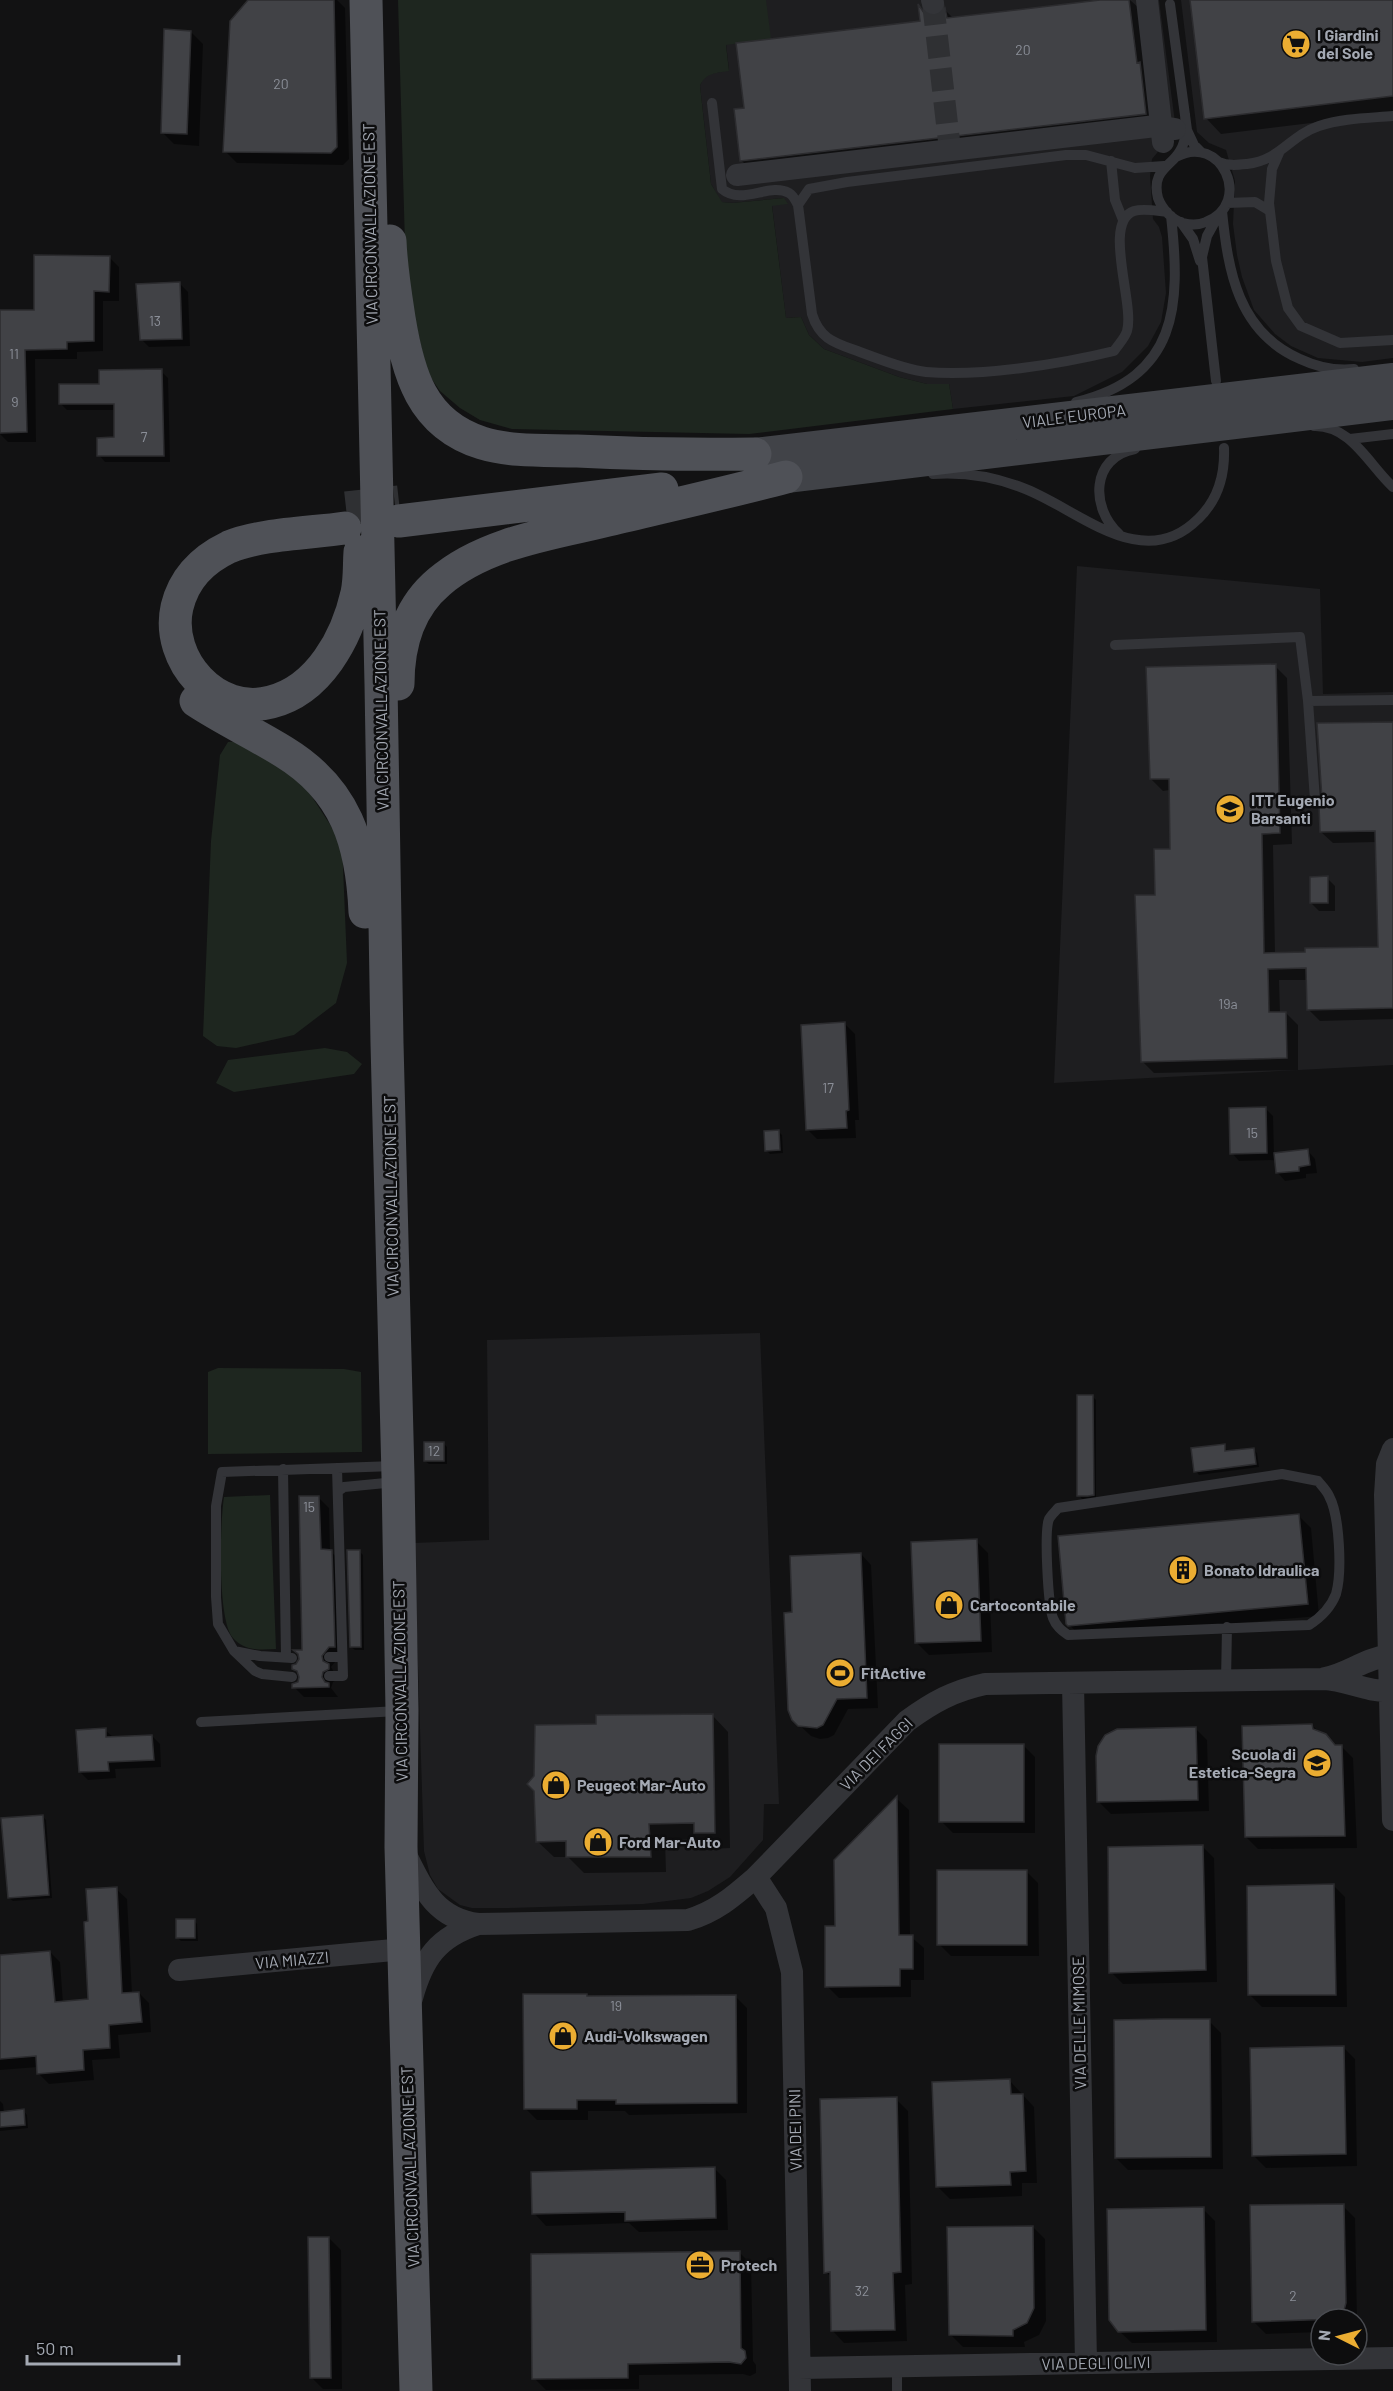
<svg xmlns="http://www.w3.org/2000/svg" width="1393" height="2391" viewBox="0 0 1393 2391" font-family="Barlow,sans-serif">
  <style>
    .built { fill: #1e1e20 }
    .green { fill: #1e261f }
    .shadow { fill: #0007 }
    .building { fill: #414246; stroke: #2c2c2f; stroke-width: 1.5 }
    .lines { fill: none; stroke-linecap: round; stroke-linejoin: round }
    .street-tunnel { stroke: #2f3033; stroke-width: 22; stroke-dasharray: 22 11; stroke-linecap: butt }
    .primary-tunnel { stroke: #2f3033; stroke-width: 33; stroke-dasharray: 33 16; stroke-linecap: butt }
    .lane { stroke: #333438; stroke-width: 10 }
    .street { stroke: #333438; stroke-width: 22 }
    .secondary { stroke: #414348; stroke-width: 32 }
    .primary { stroke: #4f5157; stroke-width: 33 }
    .labels { text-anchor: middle; stroke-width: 5; stroke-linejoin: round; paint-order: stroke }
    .number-label { font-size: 14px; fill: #8b8f98 }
    .poi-label { font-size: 16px; font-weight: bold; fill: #a4a9b3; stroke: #0d0d0e; text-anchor: start }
    .street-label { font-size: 16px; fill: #a4a9b3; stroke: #0d0d0e }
  </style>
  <rect width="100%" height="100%" fill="#121213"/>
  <path class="built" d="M721,0h438l17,130 -24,29 -2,17 3,43 6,8 3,10 4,56 -5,29 -13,24 -26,26 -48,24 -121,13 -4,-25h-22l-28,-7 -75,-28 -15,-14 -8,-18 -15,1 -14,-113 12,-7 -52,5 -11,-1 -10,-18 -11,-98 3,-8 7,-4 19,-4z
    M1181,0h212v358l-31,4 -44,-4 -27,-12 -16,-12 -21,-24 -12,-33 -5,-22 -4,-31 2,-43 -9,-31 -17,-7 -12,-11z
    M1077,566l243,23 3,105 70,-2v373l-339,18z
    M760,1333l19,471h-15l-1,36 -33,37 -22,14 -17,7 -48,6 -134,4h-37l-12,-3 -22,-16 -8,-14 -6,-24 -10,-308 75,-3 -2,-200z"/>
  <path class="green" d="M398,0h368l5,39 -45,6 3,26c-13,2 -24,2 -29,15l11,98 11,18 10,1 52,-5 4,6 -16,2 14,112 15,-1 8,18 15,14 75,28 28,7h22l4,25 -204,25 -237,-5 -32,-9 -20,-12 -20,-17 -13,-19 -21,-93z
    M243,741l51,28 48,74 5,120 -11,40 -42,32 -58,13 -19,-2 -14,-10 8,-195 9,-86 8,-13z
    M325,1048l22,4 15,12 -8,10 -120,18 -18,-9 12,-23z
    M218,1368l126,1 17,3 1,80 -154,2v-82z
    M270,1495l6,154c-16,1 -32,2 -43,-11 -16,-18 -13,-116 -9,-141z"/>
  <path class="shadow" d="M250,0h87l8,8 4,151 -6,6 -106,-2 -12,-12z
    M1112,0h18l10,9 17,115 -405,47 -11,-11 5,-51 176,-86 -2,-14 8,7 11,1 6,-7 9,9z
    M1191,0h202v113l-172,21 -15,-16z
    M191,32l12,12 -4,102 -25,-2 -12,-12z
    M109,257l10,10v34h-16v50l-26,1v7h-42l1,83h-28l-8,-8v-122l35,-1z
    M180,284l8,8 2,54 -41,1 -8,-8z
    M161,371l7,7 2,84h-65l-6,-7 17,-16 -1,-29h-48l-7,-7 41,-18z
    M1275,666l12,12 5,166 -19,1 2,109 105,-6 -3,-106 -44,1 -12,-11 72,-109v296l-73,2 -12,-12 -1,-29h-28l1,33h6l12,12v45l-144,3 -12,-12 15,-165 15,-46 -2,-60 -7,1 -12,-12z
    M1327,878l8,8v25h-16l-8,-8z
    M845,1024l10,10 4,86h-4l1,18 -39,1 -10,-10z
    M1265,1108l8,8 1,39 34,-4 7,8 2,14 -11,1v4l-21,3 -7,-8 -2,-13 -37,1 -7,-8z
    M779,1132l3,3 1,18 -13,1 -4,-4z
    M1092,1396l4,4v98l-14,1 -3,-4z
    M443,1443l4,4v17h-18l-4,-3z
    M1224,1446l4,6 26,-2 3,3 2,14 -60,8 -3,-4z
    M319,1498l10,10 1,43 11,10 -2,96 -8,10 7,12 -5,3 -2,6 7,9h-34l-10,-10 5,-4 2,-7 -8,-7 11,-17z
    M1299,1516l12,12 8,88 -237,21 -15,-14z
    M976,1541l12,12 4,99 -63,3 -12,-12z
    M359,1551l4,4 1,95h-9l-4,-3z
    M861,1554l10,11 7,143 -30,1 -14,26 -6,3 -8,1 -9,-3 -18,-17v-105z
    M712,1715l16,17 2,116 -19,1 -9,-10 -37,1 1,32 -82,1 -16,-16h-14l-17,-16 61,-115z
    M1312,1725l22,22 7,-1 12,12 4,90 -99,1 -12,-12z
    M1195,1728l12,12 2,71 -98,3 -12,-12z
    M105,1730l8,7 39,-1 8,8 1,23 -46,2 1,9 -28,2 -8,-8z
    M1023,1745l12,12v76h-82l-12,-12z
    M897,1799l12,11 1,126 14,12v32h-13v17l-72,1 -12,-12 9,-59v-66z
    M42,1816l4,4 6,78 -39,3 -4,-3z
    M1202,1846l12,12 3,124 -94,2 -12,-12z
    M1026,1871l12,12 1,73h-88l-12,-12z
    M1333,1885l12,12 2,110h-85l-12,-12z
    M116,1889l11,10 5,95 7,-1 10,10 2,29 -33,3 2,23 -28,2 2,20 -45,4 -10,-10 -1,-7 -38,3v-114l50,-4 10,10 3,41 26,-2 1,-78z
    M194,1920l3,4 1,17h-17l-3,-3z
    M586,1995l3,3 146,-2 12,12v105l-118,2 -4,-4h-37v9h-51l-11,-11z
    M1209,2021l12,12 2,136 -95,1 -12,-12z
    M1343,2047l12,12 2,107 -91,2 -12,-12z
    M1010,2081l24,26 3,76h-15v13l-72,3 -12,-12z
    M896,2099l12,12 4,173 -7,1 2,56 -63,2 -12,-13v-52l-6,-6z
    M0,2101l3,3 1,9 19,-2 4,4 1,13 -28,3z
    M714,2168l12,12 2,50 -89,2 -10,-9 -83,3 -12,-13z
    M1343,2206l12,12 2,101h-36v13l-55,2 -12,-12z
    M1203,2209l12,12 2,121 -85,1 -13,-12z
    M1033,2227l12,12 1,82 -7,14 -15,7 1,5h-62l-12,-12z
    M329,2238l12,12 1,139h-19l-12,-12z
    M739,2252l12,12 2,97 3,4v8l-6,3 -7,-2 -104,1v14l-93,1 -12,-12z"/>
  <path class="building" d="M248,0h86l3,147 -6,6 -108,-1 7,-131z
    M1100,0h29l8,63 3,-1 6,52 -406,47 -6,-52 10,-1 -8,-65 184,-22 -2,-17 6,9 7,3h7l7,-8 2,10z
    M1190,0h203v96l-189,23z
    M164,29l27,2 -4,103 -26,-1z
    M34,255l76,1 -1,36 -15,-1v50l-27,1v7l-42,1 2,82 -27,1v-123h34z
    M180,282l2,57 -42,1 -4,-56z
    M162,369l2,87h-67v-18l17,-1v-33h-55v-20h40v-14z
    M1276,664l4,169 -18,1 2,119 41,-1v-4l73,-1 -3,-116 -55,1 -1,-26 3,-7 -5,-76 76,-1v286l-86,2 -1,-42 -38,1 1,43h17l1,46 -146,4 -6,-167h20l-1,-46h16l-1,-70h-19l-4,-112z
    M1328,876v27h-18v-26z
    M845,1022l4,88 -3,1 1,17 -41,2 -5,-105z
    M1266,1107l1,46 -37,1 -1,-46z
    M779,1130l1,20 -15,1 -1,-20z
    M1308,1149l2,16 -11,2v4l-23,2 -2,-20z
    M1077,1395h16l1,100 -6,1h-11z
    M424,1442h20v19h-20z
    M1225,1444v7l29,-3 2,16 -62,8 -3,-24z
    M299,1496h20l2,53 11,1 3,97h-6l-7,9 1,5 6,3v5l-6,3 -1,5 3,5 4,1v4l-37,1v-4l6,-2 1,-5 -2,-6 -5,-2v-4l4,-1 3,-5 -1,-5 -5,-4h9z
    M1299,1514l9,90 -240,22 -2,-2 -8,-88z
    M977,1539l4,102 -66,2 -4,-101z
    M347,1550h13l1,97h-11z
    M861,1553l6,145 -30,1 -14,26 -6,3 -19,-2 -6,-6 -4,-10 -4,-97 8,-1 -2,-56z
    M713,1714l2,119h-21v-10l-45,1 2,33h-85v-16l-30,1 -2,-51 -7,-7 7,-8 1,-51 61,-1v-9z
    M1312,1724l1,5 13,5 9,11h7l3,91 -100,1 -3,-111z
    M1196,1727l2,73 -101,2 -1,-46 2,-10 7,-11 12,-6z
    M106,1728v9l46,-2 2,25 -46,2 1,9 -30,1 -3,-42z
    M939,1744h85v78h-85z
    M897,1796l2,139h14v34h-13v17l-75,1v-61h10l-1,-66z
    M43,1815l6,80 -41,3 -7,-80z
    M1203,1845l3,125 -97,3 -1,-126z
    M937,1870h90v75h-90z
    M1334,1884l2,111h-88l-1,-109z
    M117,1887l5,106 17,-1 3,30 -33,3 1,23 -27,2 1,20 -47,4 -1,-18 -36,3v-104l50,-4 5,51 33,-3 -4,-77 4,-1 -2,-32z
    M176,1919h19v19h-19z
    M523,1994h64v2l149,-1 1,108 -121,1v-4h-39v9h-53z
    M1163,2019h47l1,138 -96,1 -1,-138z
    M1344,2046l2,108 -94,2 -2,-108z
    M1010,2079l1,15h12l3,77 -16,1 1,13 -75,2 -4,-105z
    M897,2097l4,175 -8,1 2,57 -64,1 -1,-59 -6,1 -4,-174z
    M24,2109l1,16 -25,2v-15z
    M715,2167l1,51 -91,3v-9l-93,2 -1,-42z
    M1344,2204l2,99 -3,11 -7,5 -84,3 -2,-117z
    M1204,2207l2,123 -88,2 -9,-12 -2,-111z
    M1033,2226l1,82 -7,15 -14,7v6l-64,-1 -2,-108z
    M308,2237h21l2,141h-21z
    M740,2251l1,97 4,3 1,7 -5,6 -12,-2 -101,2v14l-96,1 -1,-125z"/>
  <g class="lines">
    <path class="street-tunnel" d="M933,3l16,138"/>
    <path class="primary-tunnel" d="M346,508l53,-6"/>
    <path class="lane" d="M1170,4l17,126 7,15 7,7
      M712,103l10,86c20,17 48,-7 67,4 4,2 7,8 9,12
      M1279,153l-7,16 -3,34 7,58 12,47 13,18 39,17 53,-3
      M1176,157c45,-25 78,46 30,65 -7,3 -15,3 -23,1 -11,-3 -21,-14 -25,-25 -7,-28 13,-31 22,-47 7,-11 6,-25 5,-37
      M1111,161l4,39 8,20
      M1219,162c9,4 18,3 28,2 34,-4 42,-28 72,-38 23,-8 51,-8 74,-10
      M1164,166l-29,2 -49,-13h-20l-219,27 -38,7 -11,16 14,109c8,26 24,29 48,38 19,7 46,18 66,20 54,5 135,-8 188,-21 4,-6 11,-13 13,-20 8,-27 -25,-109 7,-120 10,-3 23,0 33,1
      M1227,203l28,-1 15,9
      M1222,211c6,60 16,121 78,148 17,8 35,12 54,10
      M1181,222l12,17 7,22
      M1216,381l-14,-124 5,-21 11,-20
      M1076,402c102,-25 105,-96 95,-186
      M1314,426c37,-1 55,39 79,61
      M1350,439l43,-5
      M933,474c30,-2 62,3 90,14 54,20 119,87 175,31 20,-19 27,-44 26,-71
      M1119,534c-29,-26 -28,-77 16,-85
      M1115,645l185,-8 8,64 85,-1
      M1308,701l7,99
      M283,1469l3,188
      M1282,1474l36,7c4,5 9,10 11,15 11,20 13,77 7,98 -5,13 -16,24 -27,31l-241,10c-7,-5 -12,-9 -15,-17 -5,-13 -9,-87 -4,-99 2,-4 7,-8 9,-11z
      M338,1491l6,-4 52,-5
      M234,1651l26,5 32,2
      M329,1657h13
      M329,1676h14l-6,-208
      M292,1677l-30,-3 -7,-3 -21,-20 -16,-27 -2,-27v-91l6,-34 172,-6
      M1226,1681l1,-54
      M201,1722l197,-11
      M897,2367v24"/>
    <path class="street" d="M932,0l1,3
      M1147,0l16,142
      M737,175l419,-49 19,3
      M1393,1449l-6,15 -2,31 8,325
      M1325,1678c23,-4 40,-20 63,-22
      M1073,1683l13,680
      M405,1853c18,36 30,65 73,71l210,-4c28,-8 46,-24 68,-43l151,-156c26,-19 46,-30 78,-37l339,-5c22,1 43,13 65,12
      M756,1877l20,31 16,64 8,419
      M179,1970l225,-21
      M412,1998c11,-40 26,-61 66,-74
      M800,2368l593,-10"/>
    <path class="secondary" d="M755,454l638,-75
      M786,477l607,-73"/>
    <path class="primary" d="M366,0l15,684 6,359 11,433 4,234 -1,137 15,544
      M390,241c1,26 5,51 9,77 9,55 22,106 83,125 29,9 64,7 95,8 59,3 118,4 178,3
      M399,521l263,-32
      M345,528c-33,5 -86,6 -116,19 -27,13 -45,31 -52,60 -12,53 39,110 94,95 48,-12 76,-64 86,-109 3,-14 2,-27 3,-41
      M398,684c0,-38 10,-76 41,-102 46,-40 116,-49 174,-63 58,-14 116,-27 173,-42
      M196,701c29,19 59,33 88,51 62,38 78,91 81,160"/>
  </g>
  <defs>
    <g id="supermarket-disc" transform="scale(1.5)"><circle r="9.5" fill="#ebad32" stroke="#0d0d0e"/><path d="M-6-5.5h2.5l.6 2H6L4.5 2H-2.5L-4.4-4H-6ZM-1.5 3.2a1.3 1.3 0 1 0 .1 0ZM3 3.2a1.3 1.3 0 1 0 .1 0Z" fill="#111"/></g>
    <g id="school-disc" transform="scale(1.5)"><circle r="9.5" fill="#ebad32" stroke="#0d0d0e"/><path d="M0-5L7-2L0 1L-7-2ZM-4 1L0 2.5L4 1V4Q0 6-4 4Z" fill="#111"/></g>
    <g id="building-disc" transform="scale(1.5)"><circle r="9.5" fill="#ebad32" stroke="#0d0d0e"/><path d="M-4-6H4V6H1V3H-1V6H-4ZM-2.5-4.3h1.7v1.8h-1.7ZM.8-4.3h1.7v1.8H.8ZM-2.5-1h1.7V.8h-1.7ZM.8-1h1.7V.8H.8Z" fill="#111"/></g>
    <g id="shop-disc" transform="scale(1.5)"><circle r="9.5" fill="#ebad32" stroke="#0d0d0e"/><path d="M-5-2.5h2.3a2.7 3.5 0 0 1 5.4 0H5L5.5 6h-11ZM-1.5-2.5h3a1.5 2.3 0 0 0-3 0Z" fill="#111"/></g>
    <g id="stadium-disc" transform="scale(1.5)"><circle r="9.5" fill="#ebad32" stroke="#0d0d0e"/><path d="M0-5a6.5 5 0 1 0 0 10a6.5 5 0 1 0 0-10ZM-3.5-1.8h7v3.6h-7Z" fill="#111"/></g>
    <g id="office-disc" transform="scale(1.5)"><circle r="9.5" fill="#ebad32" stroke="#0d0d0e"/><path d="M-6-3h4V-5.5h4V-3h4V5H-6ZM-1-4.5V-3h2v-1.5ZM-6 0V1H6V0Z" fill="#111"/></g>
  </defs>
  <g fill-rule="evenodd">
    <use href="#supermarket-disc" x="1296" y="44"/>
    <use href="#school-disc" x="1230" y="809"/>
    <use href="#building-disc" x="1183" y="1570"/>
    <use href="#shop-disc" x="949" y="1605"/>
    <use href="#stadium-disc" x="840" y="1673"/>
    <use href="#school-disc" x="1317" y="1763"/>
    <use href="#shop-disc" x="556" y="1785"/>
    <use href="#shop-disc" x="598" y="1842"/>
    <use href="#shop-disc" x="563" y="2036"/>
    <use href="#office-disc" x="700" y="2265"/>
  </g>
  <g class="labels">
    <g class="number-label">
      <text x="1023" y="55">20</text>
      <text x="281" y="89">20</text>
      <text x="155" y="326">13</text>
      <text x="14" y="359">11</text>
      <text x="15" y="407">9</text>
      <text x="144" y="442">7</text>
      <text x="1228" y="1009">19a</text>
      <text x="828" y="1093">17</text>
      <text x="1252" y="1138">15</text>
      <text x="434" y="1456">12</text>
      <text x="309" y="1512">15</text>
      <text x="616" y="2011">19</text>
      <text x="862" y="2296">32</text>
      <text x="1293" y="2301">2</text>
    </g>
    <g class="poi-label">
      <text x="1317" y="41">I Giardini<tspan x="1317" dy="18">del Sole</tspan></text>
      <text x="1251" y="806">ITT Eugenio<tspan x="1251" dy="18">Barsanti</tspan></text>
      <text x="1204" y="1576">Bonato Idraulica</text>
      <text x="970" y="1611">Cartocontabile</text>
      <text x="861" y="1679">FitActive</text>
      <text x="1296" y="1760" text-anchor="end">Scuola di<tspan x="1296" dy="18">Estetica-Segra</tspan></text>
      <text x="577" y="1791">Peugeot Mar-Auto</text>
      <text x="619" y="1848">Ford Mar-Auto</text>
      <text x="584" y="2042">Audi-Volkswagen</text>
      <text x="721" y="2271">Protech</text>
    </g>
    <g class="street-label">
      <text transform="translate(370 224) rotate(-91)" y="6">VIA CIRCONVALLAZIONE EST</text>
      <text transform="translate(1074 416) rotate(-7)" y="6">VIALE EUROPA</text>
      <text transform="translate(381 710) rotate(-91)" y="6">VIA CIRCONVALLAZIONE EST</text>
      <text transform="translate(391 1196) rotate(-91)" y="6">VIA CIRCONVALLAZIONE EST</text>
      <text transform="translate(400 1681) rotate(-91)" y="6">VIA CIRCONVALLAZIONE EST</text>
      <text transform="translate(876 1754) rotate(-45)" y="6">VIA DEI FAGGI</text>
      <text transform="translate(292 1960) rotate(-5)" y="6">VIA MIAZZI</text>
      <text transform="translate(1079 2023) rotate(-91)" y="6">VIA DELLE MIMOSE</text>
      <text transform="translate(795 2130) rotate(-91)" y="6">VIA DEI PINI</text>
      <text transform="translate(410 2167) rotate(-92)" y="6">VIA CIRCONVALLAZIONE EST</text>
      <text transform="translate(1096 2363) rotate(-1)" y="6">VIA DEGLI OLIVI</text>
    </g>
  </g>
  <g transform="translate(1339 2337) rotate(276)"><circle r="28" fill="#0d0d0e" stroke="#494b50" stroke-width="1.5"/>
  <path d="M0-4.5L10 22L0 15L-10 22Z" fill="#ebad32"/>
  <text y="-9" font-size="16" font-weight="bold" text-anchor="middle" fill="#a4a9b3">N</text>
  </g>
  <path d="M27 2355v9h152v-9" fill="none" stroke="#a4a9b3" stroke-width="3"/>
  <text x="36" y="2355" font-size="18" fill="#a4a9b3" stroke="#0d0d0e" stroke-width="4.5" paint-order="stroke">50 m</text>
</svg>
